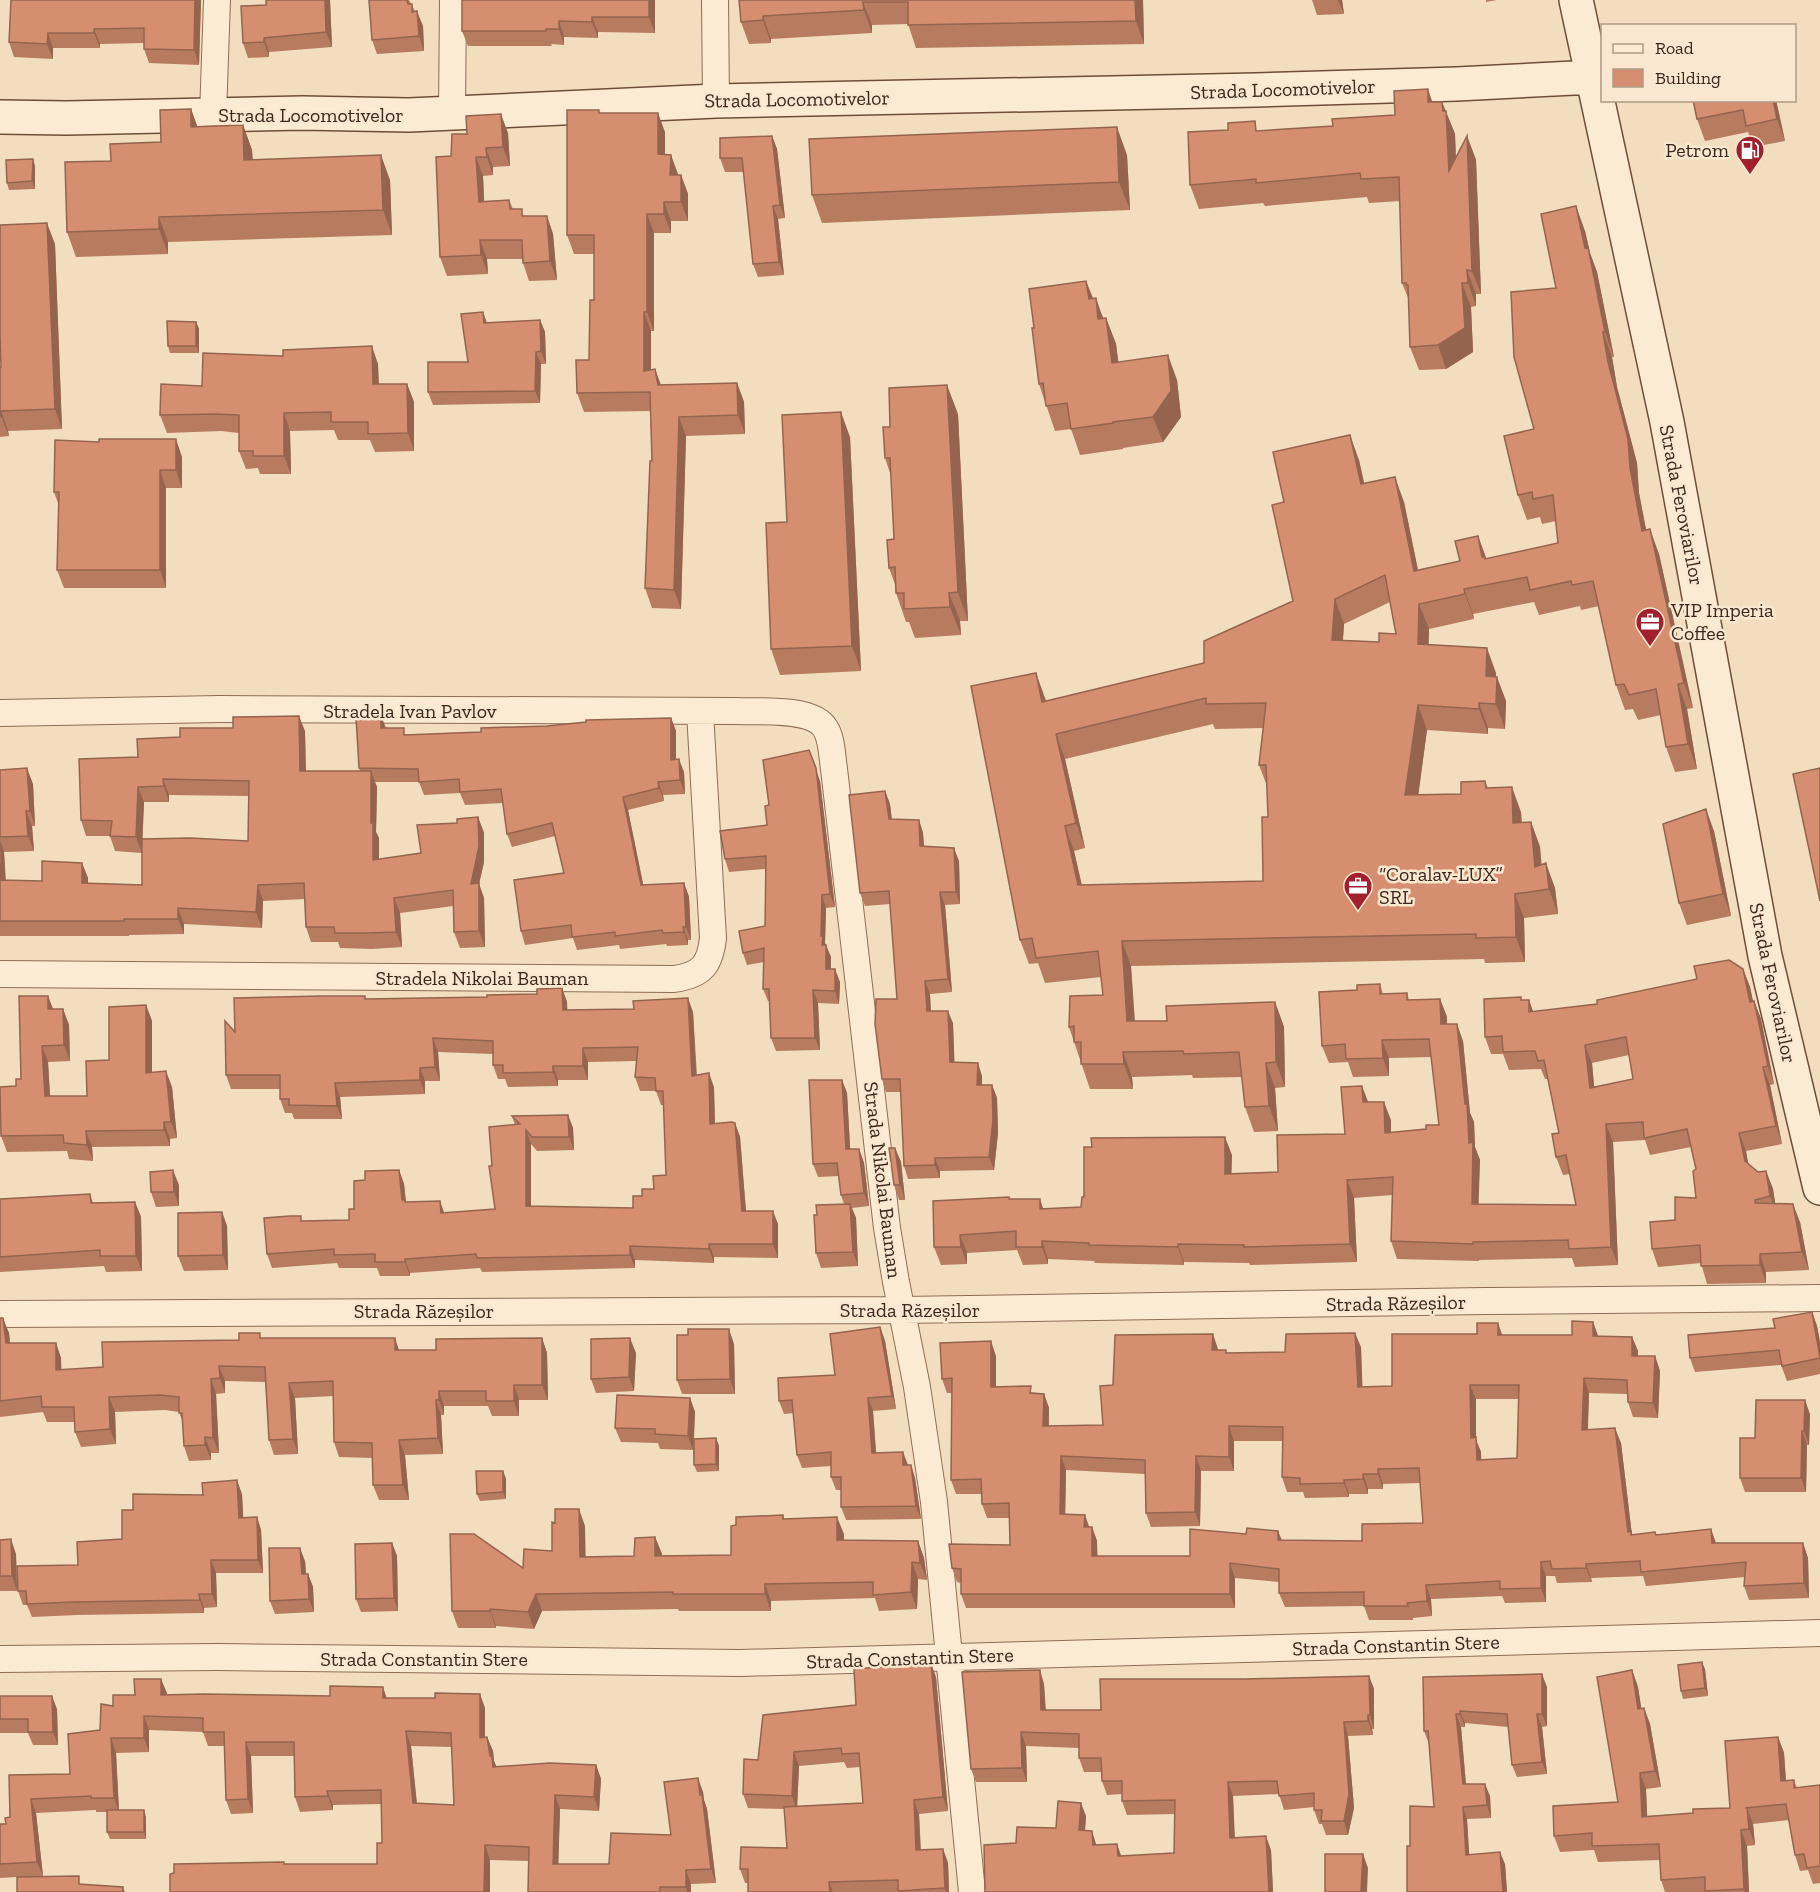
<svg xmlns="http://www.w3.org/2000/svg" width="1820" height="1892" viewBox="0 0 1820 1892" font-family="'Zilla Slab',serif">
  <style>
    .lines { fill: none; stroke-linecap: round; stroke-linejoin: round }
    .street-casing { stroke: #8d6d55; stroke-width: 28 }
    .secondary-casing { stroke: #6e4e38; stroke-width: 36 }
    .street { stroke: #fcebd3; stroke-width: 26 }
    .secondary { stroke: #fcebd3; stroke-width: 33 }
    .wall { fill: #b77b60; fill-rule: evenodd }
    .shaded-wall { fill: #95644e }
    .building { fill: #d58f70; stroke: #95644e; stroke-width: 1.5; fill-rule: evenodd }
    .labels { text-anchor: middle; stroke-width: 5; stroke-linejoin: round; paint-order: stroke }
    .street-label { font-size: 20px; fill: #3b271b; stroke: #f9e8cf }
    .poi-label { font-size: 20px; fill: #3b271b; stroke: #f9e8cf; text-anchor: start }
  </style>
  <rect width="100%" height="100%" fill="#f2ddbe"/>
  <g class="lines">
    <g class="street-casing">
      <path id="street" d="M715,0l1,101
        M452,112l1,-112
        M213,115l4,-115
        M0,713l220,-4 515,2c22,1 77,-4 90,17 7,10 7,28 9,41l53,459 9,54 21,105 17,115 38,390
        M0,974l674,5c28,-4 36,-14 39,-41l-13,-226
        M0,1314l902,-4 583,-9 335,-3
        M0,1659l217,-2 523,6 1080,-30"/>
    </g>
    <g class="secondary-casing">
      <path id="secondary" d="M1576,0l91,422 98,534 55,232
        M0,117l67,1 235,-5 107,2 307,-14 540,-11 201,-6 137,-7"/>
    </g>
    <use href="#street" class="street"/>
    <use href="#secondary" class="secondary"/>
  </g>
  <path class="wall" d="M11,0h190l-2,65 -50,-2 -5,-14v-6l-44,1v4h-47v11l-39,-2 -5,-15z
    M330,0l2,47 -63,5v5l-21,1 -5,-15 23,-38z
    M407,0h2l14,26 1,25 -47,3 -5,-14z
    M462,0h193v33l-57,-1v6l-34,-1v8l-13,-1 1,2h-84l-6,-15z
    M739,0h404l1,44 -228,4 -8,-24 -36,1v8l-101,6v4l-22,1 -8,-22z
    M1312,0h30l2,14 -27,1z
    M1486,0h11l-11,2z
    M1693,100h83l9,41 -32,6 -5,-15 -43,9 -8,-22z
    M1432,102h10l13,32 1,24 11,-22 9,24 5,134h-5v12l-5,1 2,45 -27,17 -27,1 -9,-23 -1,-47 -7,-17 -2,-82 -31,2 -2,-6 -102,9 -2,-3 -64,6 -9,-24 69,-54 74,-5 62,-11z
    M191,109l6,17 46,-1 9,25 1,10 137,20 2,55 -224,7v12l-92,3 -9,-25 44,-71 50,-19z
    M600,113l65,19v22l6,1 6,20h4l7,19v27h-17v12h-17v98h-3v39l4,-1 6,16 76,-2 7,19 1,32 -59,2 -5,173 -29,-1 -7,-20 7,-127 -2,-50 -66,1 -7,-19 12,-33 5,-60v-46h-20l-7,-19z
    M508,133l2,33 -17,1v8l-10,1 1,25 25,-1 4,9 12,7h22l6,18 4,46 -28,1 -6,-18 -1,-4h-35l1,15 -41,2 -7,-19 11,-101z
    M772,136l5,13 8,69 -7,1 6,56 -26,2 -5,-13 -9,-92h-19l-5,-14z
    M1127,155l3,55 -308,13 -10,-28z
    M35,166v23l-26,1 -2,-7z
    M1585,231l5,22 7,19 17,85h-2l5,30 20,76 2,30 7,37 13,24 34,154 -6,1 10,60 -22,3 -9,-25 -5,-32 -23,5 -5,-11 -8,1 -9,-25 -17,-79 -18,4 -1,-4 -41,9 -5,-13 -61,12 1,5 -45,10 -1,16 68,28v4l10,24 -1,28 -17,-1v6l-61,-4 -9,65 43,-1 24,-13 3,7 33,24 1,10h9l9,25 1,17 14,24 3,26 -34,4 1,44 -40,1 -1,-4 -353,7 4,55h32l108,-19 9,25 1,60 -10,1 3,43 -24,1 -9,-25 -3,-30 -49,1 -1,-3 -60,2 1,12h-43l-21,-62 34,-32 -2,-18 -56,6 -7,-20 -9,1 -9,-24 25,-242 1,3 158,-38 89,-62 -9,-99 75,-42 5,24 40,18 14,68 42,-9 18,-25 8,23 72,-16 -2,-22 -14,3 -2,-7 -13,3 -9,-25 16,-66 22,-141zM1390,602l6,32 -17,8 -36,-2 1,-16zM1213,724l2,5 48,-1 -4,37 8,21 1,31 -5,64 -181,4 -8,-34 11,-3 -20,-89z
    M55,244l7,185 -54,2 1,5 -9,1v-70h1z
    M1086,281l7,17 11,21 2,-1 10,26 2,18 59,18 4,37 -18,25 -40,6v1l-43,6 -9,-26 -16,2 -16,-47 -5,-56z
    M483,312l4,11 53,-3 5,12 1,32h-5l-1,39 -107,2 -5,-13 40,-30z
    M196,322l3,7v24h-29l-2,-7z
    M378,364l1,20h28l7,18v49l-39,1 -5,-12h-32l-4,-10 -44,1 1,43h-31l-2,-6 -12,1 -7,-18v-18l-18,-2 -54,2 -7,-18 42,-29z
    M958,414l10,207h-8l1,14 -46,3 -6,-16h-3l-10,-29v-6l-7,-19 5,-29 -3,-63 -6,-18 5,-31z
    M850,437l11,234 -81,4 -9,-26z
    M99,442l83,15v31h-16v100h-102l-7,-18 2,-64 -5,-14z
    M381,716l5,12 21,7 74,-3 66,-6 124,-8 5,13v28l8,13 1,22 -22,1 1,6 -36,9 15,75 41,-2 5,14 2,43h-3v5l-21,1 -1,-2 -46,5 -1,-4 -42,5 -4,-12 -48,7 -4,-14 43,-58 -9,-37 -43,11 -5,-13 -4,-31 -38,2 -5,-12 -36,2 -5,-13h-44l2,5 -1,45 3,6v21l42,-6 36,-30 21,-6 6,16v29l-5,22 5,14 1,49 -25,1 -6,-16 -1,-26 -53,7 2,34 -30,2 -32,-1 -2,-6h-27l-5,-15 -1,-28 -42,2 -1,27 -78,-4v10l-55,1v1h-129v-166l33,14 2,42h-3l2,25 -30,1 2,28 36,1 40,-18 6,15v5l54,2v-32l-27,-2 -5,-15h-24l-5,-16 57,-63 167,-26 1,40h54l-1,-3zM169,795l79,1v45l-106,-2 2,-37h25z
    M820,781l15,126 -9,1 -1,35 6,14v12l9,13 -1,22 -21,-1 2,47 -44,1 -5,-13 -2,-37h-1l-5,-12 1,-27 -17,3 -4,-12 22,-27v-57l-36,3 -4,-13 42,-34 2,-20z
    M885,791l5,13 2,16h27l4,13 1,13 35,15 1,43 -15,1 7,87 -22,2 1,17 22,12 1,39 28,14v9h10l5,13 1,35 -4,37 -54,1v7l-32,1 -4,-13 -3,-74h-15l-4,-13 15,-80 -7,-95 -25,2 -5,-13z
    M1714,831l17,85 -44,9 -8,-22z
    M1743,969l7,18 3,15 1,-1 7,18 13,65 -4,1 12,59 -36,7 2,13 10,8 8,-1 7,18 2,15 25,18 9,48 -43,2v11l-59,1 -6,-21 -43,4 -6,-18 23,-29 21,-22v-29l-5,-22 -41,8 -5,-15 -32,2 5,123 -43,2 -3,-9 -93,2v1l-82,-2 -6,-18 1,-46 -38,3 3,64 -107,3 -1,-2 -65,-1v3l-89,-2 -1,-2 -46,-2v5l-25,1 -6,-15 -50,3v11l-26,1 -7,-18 75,-48 34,10 38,-2 3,-10 148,-42 -1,19 47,-2 67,-38 23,-32 23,18v13l35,-4 13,-4 -8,-68 -42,1v18l-36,1 -5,-15 -19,1 -7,-17 35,-56 23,-6 3,10 24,-1 2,7 31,-1 7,18v7l16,17 7,72 4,9 1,25 5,13 -2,44 98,1 -6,-31 -7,1 -7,-18 3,-24 -11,-54h-3l-4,-10 -32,1 -6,-16h-12l-6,-17 37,-37h7l4,12 64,-8zM1629,1055l4,24 -39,8 -2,-24z
    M562,988l5,14v8l126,2 4,63 17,12 1,36h20l5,14 6,74 32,13v34l-64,-1v6l-79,-3v8l-153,4 -2,-4 -70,5v3h-30l-3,-8h-38l-2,-5 -65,5 -5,-14 36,-33 46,-1 5,-11 11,-29 34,-10 5,14 2,18 38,11 51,-4 -3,-43 23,-41 -3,-9 56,-1 5,13 1,22 -37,1 -6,-7v62l102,2 9,-12 12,-7 12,-14 -2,-70h-3l-5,-14h-16l-5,-14 2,-16 -49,1v18h-30v6l-50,1 -3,-8h-7l-5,-14v-11l-55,-2 2,29h-15v13l-85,3 2,22h-48l-2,-6h-7l-5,-14v-10h-49l-5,-14 9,-43 130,-36 1,3 121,-2 50,-3z
    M48,996l5,13h10l6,16 1,36 -22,1 2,34h37l22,-36 37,-55 6,16v51l20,15 5,51 -7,1v7l-78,1 1,14 -24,-2 -2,-8 -60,1 -6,-16 15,-50 5,-7z
    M842,1080l5,13 3,56h9l5,14 5,43 -17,2 4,10 2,48 -37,2 -5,-15 1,-38 27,-11 -3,-9 -2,-19 -21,1 -5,-13z
    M895,1148l6,14 4,38h-6l-5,-15z
    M179,1185v21l-23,1 -5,-15z
    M90,1194l3,9 42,-1 6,15 1,54 -36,1 -2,-6 -104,6v-73z
    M222,1212l5,14 1,44 -44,1 -6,-15z
    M1812,1312l5,14 3,16v32l-33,7 -6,-16 -86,7 -5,-14 85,-30z
    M0,1318l9,15 1,10h46l5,15v12l42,-3 136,-27 23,-2 137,12h37l106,-12 5,15 1,47h-29v16h-27l-4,-10h-44v9h-3l2,39 -38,1 4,45h-30l-6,-15v-27l-34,-1 -5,-15 -1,-46 -38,2 3,56 -24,1 -5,-15 -4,-58 -40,-1v12l-9,1 3,59h-8v7l-22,1 -5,-15 -1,-23 -4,-11 -14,-2 -50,2 1,32 -35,3 -6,-15v-10h-28l-4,-10 -43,5z
    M1593,1322l5,14 34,1 6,14v5h17l5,15 -2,47 -25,-1 -5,-15v-8l-39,-1 -1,37 33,13 11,92h24l55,-6 5,14h87l5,15 1,40 -60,2 -5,-14 1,-9 -99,9 -3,-10 -52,2 1,4 -35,1 -2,-7h-9v26l-41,1 -3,-7 -71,3 1,17 -19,2v2h-44l-5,-14 -79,1 -6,-14v-11l-44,-4v30h-269l-5,-14v-11l-4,-1 -5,-14 58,-23v-27h-23l-5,-14 -1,-10h-25l-5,-14 1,-87h-5l-5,-14 54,-23v31l48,7 5,14v18l54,-1 10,-40 105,-36v1l9,3 58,-1 76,-5 1,40 30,-1 85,-52 21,-11 4,12h70zM1476,1399h43l-2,59 -36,2v-8l-5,-12zM1234,1441h49l-1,36 5,15h16l2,6 44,-1v-3h19v-5h15v-5l37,-1 3,40 -61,18 -80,-1 -92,16h-93v-15l-5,-14h-3l-24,-13 1,-44 79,4 1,39 5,14 49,-1 1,-55h33z
    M880,1327l5,14 11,68 -23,2 3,42 32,12h3l4,13 6,41 -75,1 -5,-13v-17h-5l-5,-13v-11l-29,2 -5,-13 -3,-42 -10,1 -5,-13 56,-26z
    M734,1344l1,50h-53l-5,-14z
    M636,1353l-2,38 -38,2 -5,-14z
    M690,1398l5,14 -1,27 22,-1 3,8v25l-22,1 -3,-7 -1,-15 -33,-1 -2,-6 -37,-1 -6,-14z
    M1810,1414l-1,31h-2l-1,47h-61l-5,-14 15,-40z
    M503,1471l3,8v20l-26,2 -3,-7z
    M242,1494l1,24 14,-1 4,13 2,43h-47l1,34 -13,1v5l-127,2 -45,2 -5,-12h-4l-5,-14 60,-26 44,-26 11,-29 70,-15z
    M783,1515l1,4 60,15v6l74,1 6,17 3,22 -9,-1 -1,30 -38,2 -4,-13 -104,3v10h-92l-1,-2 -136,2 -8,18 -38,-3v2h-38l-6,-17 100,-60 33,-25v31l49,-1 21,-19 7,17 -1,2 70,-1 5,-30z
    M0,1540l16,14 1,37h-17z
    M392,1543l5,13 1,55 -37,1 -5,-13z
    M305,1561l1,13h2l5,13 1,25 -39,2 -5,-13z
    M1705,1669l3,27 -25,3 -2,-8z
    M1632,1670l6,17 3,22 3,-1 6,16 11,63 -15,2 1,27 46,-3 37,-5 48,-71 6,16 2,27h8l3,8 23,-3v98l-7,1 -5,-14 -8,1 -5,-16 -6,-35 -36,4 2,21 -8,1 2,46h-84l-4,-12 -1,-20 -62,2 -4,-12 -34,2 -6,-16 64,-34z
    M1369,1676l5,13v40h-2l1,6 -25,1 6,72 -6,27h-22l-4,-11h-3l-5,-14v-3l-30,3 -5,-16 -46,2 2,42 36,12 2,42 -257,-49 40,-15 30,-12 -1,14 12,15 25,11 52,-3 1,-39 -48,1 -5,-14v-7l-15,1 -5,-14v-9h-18l-5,-14v-10l-53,-2 1,36h-51l-5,-13 73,-85 2,26h55l145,-31z
    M936,1677l12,134 -29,3 2,36 22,-1 5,14 1,29h-201v-9h-3l-5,-14 47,-21 -2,-39 -37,-1 -5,-14 15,-34 98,-55zM844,1762l3,6 13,-1 3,36 -66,4 2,-41z
    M1423,1677l124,10v39l-5,1 5,47 -30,3 -5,-12 -4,-38 -43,-4v4h-4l5,57 24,12 1,22 -24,1 2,36 36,9 2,28h-100l3,-46 24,-39 -5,-63 -5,-13z
    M167,1693l-1,2 221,3 98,10v29h2l6,14 1,10 2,6 100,-2 5,14 -2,32 -39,-2 -2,55h51l62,-29 32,-43 1,8 3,9 9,74 -25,1v8h-163l1,-31 -39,-1v32h-320l115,-28h92l5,-21 -1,-39 -48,1v5l-33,2 -5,-15 -1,-41h-43l2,57 -22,1 -5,-14 -2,-54h-16l-5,-14 -54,-2v22l-33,1 3,57 27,7v22h-36l-3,-7v-20h-11v-2l-60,3 7,63h-13l52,8 41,3 2,5h-108v-15l-17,1v-54h6l4,-7 -1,-42 61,-1 30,-44 13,-24zM411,1746l41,1 2,58 -37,-2z
    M0,1696l57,13 1,36h-25l-5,-12h-28z"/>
  <path class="shaded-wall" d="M195,0h6l-2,65 -5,-15z
    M325,0h5l2,47 -6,-15z
    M649,0h6v33l-6,-16z
    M1135,0h8l1,44 -8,-23z
    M1338,0h4l2,14z
    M863,2l9,23v8l-8,-23z
    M417,11l6,15 1,25 -5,-15z
    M763,16l8,23v4l-8,-23z
    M592,17l6,15v6l-6,-16z
    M559,21l5,16v8l-5,-16z
    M94,29l6,15v4l-6,-15z
    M48,33l5,15v11l-6,-15z
    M264,38l5,14v5l-5,-15z
    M1428,89l8,24 -8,-11z
    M1773,100h3l9,41 -8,-22z
    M1442,102l13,32 2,61 -8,-24z
    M191,109l9,25 -9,-7z
    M658,113l7,19v42l-7,-20z
    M501,114l7,19 2,33 -7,-19z
    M243,125l9,25 1,35 -9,-25z
    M1117,127l10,28 3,55 -11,-28z
    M772,136l5,13 8,69 -5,-13z
    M1467,136l9,24 5,134 -9,-23z
    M486,148l7,19v8l-6,-18z
    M381,155l9,25 2,55 -9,-25z
    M671,155l7,19 -1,20 -7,-19z
    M476,157l7,19 2,44 -6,-18z
    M33,159l2,7v23l-3,-8z
    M681,175l7,19v27l-7,-19z
    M664,202l7,19v12l-7,-19z
    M773,206l5,13 6,56 -5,-13z
    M1576,206l9,25 5,22 7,19 17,85 -9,-25 -20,-84z
    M647,214l7,19v98l-7,-19z
    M547,216l6,18 4,46 -7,-19z
    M159,217l9,25v12l-9,-25z
    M47,223l8,21 7,185 -7,-20z
    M480,240l7,19 1,15 -7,-19z
    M1467,270l9,24v12l-8,-23z
    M1086,281l10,26 -7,-8z
    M1462,283l9,24 2,45 -27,17 -8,-24z
    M1096,298l9,26 -7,-5z
    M483,312l4,12 -3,-1z
    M644,312l7,19v60l-7,-20z
    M1106,318l10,26 6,44 -10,-25z
    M540,320l5,12 1,32 -5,-13z
    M196,322l3,7v24l-3,-7z
    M1603,332l9,25 5,30 20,76 2,30 12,62 -9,-24z
    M372,346l6,18 1,38 -6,-18z
    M536,352l5,12 -1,39 -5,-12z
    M1168,355l9,25 4,37 -18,25 -10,-25z
    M655,369l7,20 -4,-4z
    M737,383l7,19 1,32 -7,-19z
    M407,384l7,18v49l-6,-18z
    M947,385l11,29 10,207 -10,-29z
    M1,411l7,20 1,5 -8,-20z
    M841,412l9,25 11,234 -9,-25z
    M284,413l6,18 1,43 -7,-18z
    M679,417l7,19 -5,173 -7,-19z
    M1350,435l9,25 11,49 -9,-25z
    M176,439l6,18v31l-6,-18z
    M160,470l6,18v100l-6,-18z
    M1395,477l9,25 19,93 -9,-24z
    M1650,529l9,25 34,154 -9,-25z
    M1478,536l9,24 -5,-3z
    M1464,589l9,25 1,5 -9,-25z
    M949,593l11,28 1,14 -11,-28z
    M1335,599l9,25 -3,40 -9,-24z
    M1419,604l10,25 -1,40 -10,-25z
    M1487,648l9,25 -1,28 -9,-25z
    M1036,673l9,25 6,29 -9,-25z
    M1497,677l9,24 -1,28 -9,-25z
    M1678,684l9,25 10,60 -9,-25z
    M1479,703l9,25v6l-9,-25z
    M1418,705l9,25 -12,90 -10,-25z
    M299,716l6,15 1,55 -6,-15z
    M381,716l5,13 -5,-1z
    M671,718l5,13v42l-5,-13z
    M1056,734l9,25 20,89 -9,-25z
    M809,750l11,31 15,126 -5,-13z
    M679,759l5,13 1,22 -5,-14z
    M27,768l6,16 2,42 -5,-15z
    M371,771l6,16 -1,45 3,6v37l-6,-15 -2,-37z
    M163,779l6,16v7l-5,-16z
    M658,782l5,13 1,6 -5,-13z
    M138,787l6,15 -2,51 -6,-16z
    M1512,787l9,25 1,36 -9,-25z
    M885,791l5,13 3,28 -4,-13z
    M623,797l5,13 18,88 -5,-13z
    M1706,809l8,22 17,85 -8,-22z
    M26,811l6,15 2,25 -6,-15z
    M478,817l6,16v29l-5,22 5,14 1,49 -6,-16 -8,-47z
    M919,820l4,13 2,26 -5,-13z
    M1531,822l9,25 4,45 -9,-25z
    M1065,826l9,25 13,59 -9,-25z
    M0,840l4,12 2,43 -5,-15z
    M954,848l5,13 1,43 -4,-12z
    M82,863l6,15v20l-6,-15z
    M1546,863l9,25 3,26 -9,-25z
    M684,883l5,14 2,43 -5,-13z
    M258,885l5,16 -1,27 -6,-16z
    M940,892l5,13 7,87 -4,-13z
    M1515,894l9,24 1,44 -9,-25z
    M822,895l4,13 -1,35 6,14 -1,25 -4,-13 -5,-33z
    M394,898l6,15 2,34 -6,-15z
    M178,908l6,16v10l-6,-15z
    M683,927l5,13v5l-4,-13z
    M1122,941l9,25 5,79 -9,-24z
    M835,969l5,13 -1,22 -4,-13z
    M1743,969l7,18 7,33 -7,-18z
    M925,981l5,13 1,30 -4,-13z
    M562,988l5,14 1,21 -5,-13z
    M813,990l5,13 2,47 -5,-12z
    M48,996l6,16 -6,-3z
    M688,998l5,14 4,78 -5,-14z
    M1440,999l7,18v25l-6,-18z
    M1529,1000l6,17 -6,-5z
    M1754,1001l7,18 13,65 -6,-18z
    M1275,1002l9,25 1,60 -9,-25z
    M146,1005l6,16v68l-6,-16z
    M63,1009l6,16 1,36 -6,-16z
    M948,1011l5,12 2,52 -5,-13z
    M1457,1024l6,17 7,72 4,9 1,25 5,13 -2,61 -6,-17 -3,-61z
    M433,1038l5,14 2,29 -5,-14z
    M1382,1040l7,18v18l-6,-18z
    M1585,1045l7,18 4,43 -6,-18z
    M42,1046l6,16 3,50 -6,-16z
    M583,1048l5,14v18l-5,-14z
    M1123,1052l9,25 1,12 -9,-25z
    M978,1063l4,13v22l-5,-13z
    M1266,1063l9,25 3,43 -9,-25z
    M553,1066l5,14v6l-5,-14z
    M1763,1067l7,18 12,59 -6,-18z
    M420,1068l5,13v13l-5,-14z
    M166,1071l6,16 5,51 -6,-16z
    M709,1073l5,14 1,50 -5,-13z
    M842,1080l5,13 4,70 -5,-14z
    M335,1083l5,14 2,22 -5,-13z
    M992,1085l5,13 1,35 -4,37 -5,-13z
    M1362,1086l7,18 -6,-2z
    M1384,1102l7,18v31l-6,-18z
    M568,1115l5,13 1,22 -5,-13z
    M164,1122l6,17v7l-6,-16z
    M735,1123l5,14 7,88 -5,-14z
    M1606,1124l7,18 5,123 -7,-18z
    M526,1130l5,14v76l-5,-14z
    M86,1131l6,16 1,14 -6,-16z
    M1739,1133l7,18 5,28 -6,-18z
    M1225,1137l7,18 -1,37 -6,-18z
    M895,1148l6,14 4,38 -5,-15z
    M859,1149l5,14 5,43 -5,-13z
    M935,1158l5,13v7l-5,-13z
    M173,1170l6,15v21l-5,-14z
    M399,1170l5,14 2,18 4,11 -8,-13z
    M1766,1171l7,18 4,25 -7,-18z
    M1347,1180l7,18 3,64 -7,-18z
    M1040,1199l6,18 -6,-8z
    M440,1201l5,14 -4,-2z
    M135,1202l6,15 1,54 -6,-15z
    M850,1204l6,14 2,48 -5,-14z
    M1793,1204l7,18 9,48 -7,-18z
    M773,1211l5,13v34l-5,-14z
    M222,1212l5,14 1,44 -5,-15z
    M960,1235l7,18v11l-6,-17z
    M1042,1241l6,18v5l-6,-17z
    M709,1244l5,13v6l-5,-14z
    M1178,1244l6,18v3l-6,-18z
    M630,1246l5,14v8l-5,-13z
    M1760,1254l6,18v11l-6,-18z
    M405,1259l5,14v3l-5,-14z
    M1812,1312l5,14 3,16v14z
    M3,1318l6,15 2,25 -5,-15z
    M1593,1322l5,14h-5z
    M1498,1323l5,15 -5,-3z
    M880,1327l5,14 11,68 -4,-13z
    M729,1329l5,15 1,50 -5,-15z
    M1355,1333l6,14 2,54 -5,-14z
    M1213,1334l5,15v16l-6,-15z
    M1632,1337l6,14 -1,19 -5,-14z
    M395,1338l5,15 -5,-3z
    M542,1338l5,15 1,47 -6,-15z
    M630,1338l6,15 -2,38 -5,-14z
    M991,1341l5,15v45l-5,-14z
    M56,1343l5,15 1,27 -6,-15z
    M1655,1356l5,15 -2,47 -5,-15z
    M219,1366l6,15v12l-5,-15z
    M1584,1378l5,15 -2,51 -5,-14z
    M211,1379l5,15 3,59 -6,-15z
    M289,1383l6,15 3,56 -5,-15z
    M514,1385l5,15v16l-5,-15z
    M1470,1385l6,14v41l5,12 1,23 -5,-15 -6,-22z
    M439,1391l5,15v9l-5,-15z
    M1044,1394l5,14 -1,32 -5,-14z
    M109,1397l6,15 1,32 -6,-15z
    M690,1398l5,14 -2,38 -5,-14z
    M868,1398l5,13 4,55 -5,-13z
    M436,1400l5,15 2,39 -5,-16z
    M1805,1400l5,14 -1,31 -5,-14z
    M1229,1426l5,15v30l-5,-14z
    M1615,1428l6,15 11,93 4,10 -8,-14z
    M1802,1431l5,14 -1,47 -5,-14z
    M205,1437l6,16v7l-6,-15z
    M716,1438l3,8v25l-3,-7z
    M399,1440l6,15 4,45 -6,-15z
    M903,1452l5,13h-5z
    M1061,1456l5,14 -1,58 -5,-14z
    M1196,1456l5,15 -1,55 -5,-14z
    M911,1465l4,13 6,41 -5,-13z
    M1378,1469l5,15v5l-5,-15z
    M503,1471l3,8v20l-3,-7z
    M1363,1474l5,15v5l-5,-15z
    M237,1480l5,14 2,37 -5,-13z
    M1344,1480l5,14v3l-5,-14z
    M579,1509l6,17 1,48 -6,-17z
    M1085,1515l5,14 -6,-2z
    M257,1517l4,13 2,43 -5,-13z
    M837,1517l7,17v23l-7,-17z
    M1092,1527l5,14 1,30 -6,-15z
    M1711,1529l5,15 -4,-1z
    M1278,1531l6,14 -6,-5z
    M655,1537l7,17 -1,19 -6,-17z
    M11,1539l5,15 1,37 -5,-15z
    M918,1541l6,17 3,22 -7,-17z
    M392,1543l5,13 1,55 -4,-13z
    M1803,1543l5,15 1,40 -5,-15z
    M300,1548l5,13 2,26 -5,-13z
    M211,1560l5,13 1,34 -5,-13z
    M912,1562l6,17 -1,30 -6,-17z
    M1541,1562l5,14v26l-5,-14z
    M1230,1563l5,15v30l-5,-14z
    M1586,1564l5,14 1,4 -6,-14z
    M308,1574l5,13 1,25 -5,-13z
    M765,1584l6,17v10l-6,-17z
    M1426,1585l5,14 1,17 -5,-15z
    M199,1594l5,14v5l-4,-13z
    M536,1594l6,17 -8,18 -6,-17z
    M490,1609l6,17v2l-6,-17z
    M1702,1662l3,7 3,27 -3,-8z
    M931,1663l5,14 12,134 -5,-14z
    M1040,1670l4,14 2,39 -5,-13z
    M1632,1670l6,17 6,38 -6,-16z
    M1542,1674l5,13v39l-5,-12z
    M1369,1676l5,13v40l-4,-14z
    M161,1679l6,14 -1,16 -5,-14z
    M383,1687l5,15 -5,-4z
    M480,1694l5,14v44l-5,-14z
    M52,1696l5,13 1,36 -5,-13z
    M1644,1708l6,16 11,63 -6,-16z
    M1460,1711l5,12v4l-5,-13z
    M1456,1714l5,13 6,70 -4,-13z
    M1537,1714l5,13 5,47 -5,-12z
    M1368,1715l4,14 1,6 -5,-14z
    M144,1716l5,14v22l-5,-14z
    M1344,1722l4,14 6,72 -6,27 -4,-14z
    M406,1731l5,15 7,71 -5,-14z
    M1021,1732l5,14 1,36 -5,-14z
    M487,1737l6,14 1,10 4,9 -5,-3z
    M1778,1737l6,16 3,44 -6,-16z
    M111,1738l5,15 3,59 -5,-14z
    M246,1742l5,14 2,57 -5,-14z
    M794,1752l5,14 -2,44 -5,-14z
    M596,1765l5,14 -2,32 -5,-14z
    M1640,1773l6,16 2,44 -6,-16z
    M698,1778l5,14 1,8 3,9 9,74 -5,-14z
    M1228,1782l5,14 2,56 -5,-14z
    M1485,1784l5,12 1,22 -4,-13z
    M327,1791l6,14v5l-5,-14z
    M555,1795l5,14 -2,69 -5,-14z
    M31,1799l5,14 7,63 -6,-14z
    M914,1800l5,14 2,50 -5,-14z
    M1081,1803l5,13 -2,28 -5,-14z
    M1463,1807l4,12 3,49 -4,-13z
    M1747,1808l6,16 2,21 -6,-16z
    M144,1810l2,7v22l-2,-7z
    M1741,1830l6,16 2,46h-4l-1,-3z
    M1092,1831l4,13 2,14 -5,-13z
    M1266,1836l5,14 2,42h-4z
    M1117,1844l5,14 -4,-2z
    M485,1845l5,15v32h-6z
    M943,1849l5,14 1,29h-3l-1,-4z
    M1500,1852l5,12 2,28h-4z
    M1363,1854l5,14 -1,24h-6z
    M686,1870l5,14v8h-4l-1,-5z
    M829,1882l4,10h-3z"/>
  <path class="building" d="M11,0h184l-1,50 -50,-1v-21l-50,1v4h-46l-1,11 -38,-2z
    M266,0h59l1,32 -62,6v4l-21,1 -2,-37 25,-1z
    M369,0h38l1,4h4v8l5,-1 2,25 -47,4z
    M462,0h187v17h-57v5l-33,-1v8h-13v2h-84z
    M739,0h396l1,21 -228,4v-23h-45l1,8 -101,6v4l-22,2z
    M1428,89v13h14l1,9h3l3,60 18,-35 5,135 -5,-1 1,13h-6l3,45 -27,17 -28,2 -2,-62h-2v-2h-4l-3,-106 -38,2 -1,-6 -104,10v-4l-66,6 -2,-53 40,-2v-7l27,-2 1,10 77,-5 -1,-7 63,-4 -1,-24z
    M1693,100h80l4,19 -31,7 -3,-16 -46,9z
    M191,109v18l52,-2 1,35 137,-5 2,55 -224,7v12l-92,3 -2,-70 46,-1 -1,-17 51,-2 -1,-32z
    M567,110h32v3h59v41l13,1 -1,20h11v27h-17v12h-17v98h-3v59l11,-2 3,16 79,-2 1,32 -59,2 -5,173 -29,-2 5,-127h2l-2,-69 -73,1 -1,-33h13l1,-60h4v-65h-27z
    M501,114l2,33 -17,1 1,9h-11l3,45 30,-2 1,9h12v7h25l3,45 -27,2 -1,-23h-42l1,15 -41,2 -4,-100 15,-1 1,-22h15l-1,-18z
    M1117,127l2,55 -307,13 -3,-56z
    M772,136l8,69 -7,1 6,56 -26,2 -11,-106h-22v-20z
    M33,159l-1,22 -25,2 -1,-23z
    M1576,206l9,42 3,-1 17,85h-2l5,30 20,77 2,29 12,63 8,-2 34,154 -6,1 10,60 -22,3 -10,-58 -27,6 -5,-11 -8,1 -23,-104 -21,4 -1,-4 -41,9 -3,-13 -63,12 1,5 -46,10 -1,40 69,4 -1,28 11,1 -1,27 -17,-1v6l-61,-4 -13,90 56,-1v-12l24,-1 1,7 26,-1 1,36 18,-1 4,45 11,-4 3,26 -34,5 1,43 -40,1v-4l-354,7 5,80h40l-1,-15 109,-4 1,60 -10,1 3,43 -24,1 -6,-55 -55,2 -1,-3 -60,1 1,12h-43v-22h-7v-16l-5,1 1,-31 33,-1 -5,-44 -62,7 -4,-20 -12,2 -49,-254 65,-13 6,29 162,-39v-22l89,-40 -21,-96 12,-3 -11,-50 77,-17 11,49 34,-7 19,94 46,-10 -5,-20 23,-5 4,21h2l1,2 73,-16 -5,-48 -20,4 -1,-7 -14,3 -14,-59 30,-7 -20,-72 -3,-65 45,-4 -15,-74zM1385,575l11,59 -17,-1v9l-47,-2 3,-41zM1206,698v6l60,-1 -7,62h7l2,52h-6l1,64 -185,4 -13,-59 11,-3 -20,-89z
    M47,223l8,186 -54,2v5h-1v-49h1l-1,-33v-109z
    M1086,281l3,18 7,-1 2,21 8,-1 6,45 56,-8 3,36 -18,26 -40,5v1l-42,6 -4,-26 -21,3 -3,-23 -4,1 -7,-56h2l-5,-39z
    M483,312l1,11 56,-3 1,31 -5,1 -1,39 -107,1v-30h40l-7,-48z
    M167,321l29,1v24h-28z
    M372,346l1,38h34l1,49 -40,1v-12h-37v-10l-47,1v43h-31v-5h-14v-36l-24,-1 -55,1 1,-31 41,2 1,-33 80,3v-6z
    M947,385l11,207 -9,1 1,14 -46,2v-16h-8l-1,-26 -6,1 -2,-28 7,-1 -4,-81h-5l-2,-31h7l-1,-39z
    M841,412l11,234 -81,3 -5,-126 21,-1 -5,-107z
    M99,439h77v31h-16v100h-103l2,-78h-5l1,-52 44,2z
    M299,716l1,55h71v52h2v37l48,-7 -4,-28 40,-2v-4l21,-2 1,29 -8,38 8,-1v48l-25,1 -1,-42 -59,8 2,34 -30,1h-31l-1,-6h-28l-2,-44 -46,2 -2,27 -78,-4v11h-54v2h-124v-58l1,17 41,1v-20l40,2v20l60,2v-46l48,-1 58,3 1,-60 -86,-2 1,7 -26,1 -2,50 -26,-1 2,-15 -31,-1 -2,-61 59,-2 -1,-18 43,-2v-9h53v-11z
    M381,716v12h23v7l77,-3v-4l66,-2 39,-4v-2l85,-2v42l8,-1 1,21 -22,2 1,6 -36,9 18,88 43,-2 2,44h-3l1,5 -21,1 -1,-3 -47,6v-4l-43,5 -1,-12 -50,6 -7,-51 50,-7 -12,-50 -45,11 -6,-45 -41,3 -1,-13 -40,3 -1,-13 -59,-1 -3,-51z
    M809,750l7,18 14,126 -8,1 -1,41h2l-1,9h4v24h9v22l-22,-1 2,48h-44l-2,-49h-6l1,-41 -21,5 -4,-22 26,-5 1,-70 -41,3 -5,-28 47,-6 -2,-19 4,-1 -6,-45z
    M27,768l3,43h-4l2,25 -28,1v-67z
    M1820,768v133l-27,-127z
    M885,791l4,28 30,1 1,26 34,2 2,44h-16l8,87 -23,2 2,30h21l2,51 28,1 -1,22h15l1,35 -4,37 -54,1v7l-31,1 -4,-87h-18l-7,-55 1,-25h21l-8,-108 -29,2 -11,-98z
    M1706,809l17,85 -44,9 -16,-79z
    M1729,960l14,9 7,33 4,-1 14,65 -5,1 13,59 -37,7 6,28 13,11 8,-1 4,25 -15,4v3l38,1 9,48 -42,2v11l-59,1 -1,-21 -48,4 -2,-27 25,-2v-23l21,1 -3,-27 3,-2 -9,-40 -43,9 -1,-16 -37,2 5,123 -42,2 -1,-9 -95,2v2l-82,-3 2,-64 -46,3 3,64 -106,3v-2l-66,-1v3l-89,-2v-2l-47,-2v6h-26v-16l-56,4 1,12h-27l-1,-46 76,-4v2h31v10l41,-2 1,-10h2v-50h8l-1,-9 134,-1v37l53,-2 -1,-37 68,-1 -4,-47 21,-1 1,16h21l1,31 41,-4v-4h13l-10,-86 -47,1 1,18 -37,1 -1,-15 -23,2 -3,-54 38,-2v-5l23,-1v10l27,-1v7l33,-1 1,25h16l8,80h2l2,39 4,-1 -1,62 104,1 -10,-50 -10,2 -4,-23 7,-1 -15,-73 -6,1 -3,-10 -32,1 -1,-16 -17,1 -1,-38 37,-2v3h8v12l68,-8v-4l100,-21 -3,-13zM1626,1037l7,42 -43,9 -5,-43z
    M562,988l1,22 71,-1 -1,-8 55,-3 4,78 17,-3 1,51 22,-2 3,1 7,88h31v33h-64v5l-79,-3v9l-153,3 -1,-4 -71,5v3h-30v-8l-41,1v-6l-67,5 -3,-36 26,-2h11v5l48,-1v-11h5v-28l11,-1v-9l34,-1 3,30h3v2l35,-1 1,12 54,-4 -6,-43h3l-3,-39 31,-3 -8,-8 56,-1 1,22h-37l-6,-7v76l107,2v-12h9v-7h12l-1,-13 13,-1 -3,-84h-7l-1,-13 -20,-1 3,-30 -55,1v18h-30v6l-50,1v-8h-10v-24l-60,-3 2,29 -15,1v12l-85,3 2,23 -48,-1v-6h-9v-24h-54l-1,-54 10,11 -1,-34 88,-2h43v3l122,-2v-2l50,-1v-5z
    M19,996h29v13h15l1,36 -22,1 3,50h42l-1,-35 23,-1v-53l37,-2v68l20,-2 5,51h-7v8l-78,1 1,14 -23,-2 -1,-8 -62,1 -1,-49 16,-1v-7h5z
    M809,1080h33l4,69h13l5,44 -23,2 -4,-32 -24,1z
    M889,1148h6l5,37h-6z
    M173,1170l1,22h-23l-1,-20z
    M90,1194l1,9 44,-1 1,54h-36v-6l-100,7v-58z
    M850,1204l3,48 -37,1 -2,-38h3l-1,-10z
    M222,1212l1,43 -45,1v-43z
    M1812,1312l8,46 -38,8 -3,-16 -89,8 -2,-23 87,-7 -2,-9z
    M0,1318h3l3,25h50v27l47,-3 -1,-25 137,-2v-7h21v5h135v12h41v-11l106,-1v47h-28v16h-28v-10h-47v9h-3l2,38 -39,2 4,45h-30l-1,-42 -38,-1 -1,-61 -44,2 4,56 -24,1 -4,-73 -46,-1 1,12 -9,1 2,59 -8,-1v8l-21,1 -2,-33h-3v-16l-19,-2 -51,2 1,32 -35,3 -1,-25h-32l-1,-11 -41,5z
    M1572,1321l21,1v14l39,1v19h23l-2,47 -25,-1 -1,-22 -43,-2 -2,52 33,-2 13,104 3,-1v4l24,-3 1,3 55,-6 1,14h91l1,40 -60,3 2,-24 -105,10 -1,-11 -54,3v4l-34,1 -2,-8 -9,1v26l-41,1v-8l-74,4 1,16 -20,2 1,3h-44v-14l-85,1v-24l-49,-6v31h-269v-25l-9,-1 -3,-24 61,1 -1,-42 -27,1 -1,-25 -30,1 1,-102 -10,1 -2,-36 51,-2v46l40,-1 -1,7 14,1 -1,32 60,-1 -3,-39 13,-1 2,-50 98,-1 -1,16h14v3l59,-1 1,-18 69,-1 3,54 34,-1v-52h85v-11h21v12h74zM1470,1385h49l-2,73 -40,2 -1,-23 -5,1zM1229,1426l54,1 -1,50 18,1v6l44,-1v-3l19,-1v-5h15v-5l41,-1 4,55 -61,1v17l-84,-1v-9l-31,-3 -1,6 -56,-5v27h-98v-29h-8l1,-12 -25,-1 1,-58 84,4 1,53 49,-1 1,-56 33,1z
    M880,1327l12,69 -24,2 4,55 31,-1v13h8l5,41 -75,1v-30h-10v-25l-34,3 -5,-55 -13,1 -1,-23 57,-3 -5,-41z
    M688,1329h41l1,50 -53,1v-45h11z
    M630,1338l-1,39 -38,2v-40z
    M617,1395l73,3 -2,38 -33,-2v-5l-40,-1z
    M1756,1400h49l-1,31h-2l-1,47h-61v-40h15z
    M716,1438v26l-22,1v-26z
    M476,1471h27v21l-26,2z
    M237,1480l2,38 18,-1 1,43h-47l1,34h-13l1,6 -128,2 -45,2 -1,-13h-8l-1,-25 61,-1 -1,-23 45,-3v-29h11v-16l70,1 -1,-12z
    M555,1509h24l1,48 54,-1 1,-18 20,-1v19l76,-1v-29l5,-1v-8l47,-2v4l54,-2v23l81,1 2,22 -8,-1 -1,30 -38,3v-13l-108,2v10h-92v-2l-137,2 -8,18 -38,-3v2h-38l-2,-77h24l49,34 1,-19 28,2v-29l3,1z
    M11,1539l1,37h-12v-36z
    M392,1543l2,55 -38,1 -1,-55z
    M269,1548h31l2,26h6l1,25 -39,2z
    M1702,1662l3,26 -24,3 -3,-26z
    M931,1663l12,134 -29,3 2,50 27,-1 2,39 -47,3v-11l-69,2 1,10h-82v-23h-8l1,-22 46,1 -3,-41 79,-4 -4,-50 -17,1 -1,-6 -47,4 -2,44 -49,-2 1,-35 14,1 5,-45 93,-10 -2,-36z
    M1040,1670l1,40h60l-1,-31h146l123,-3 1,39h-2v6l-24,1 5,72 -5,27h-23l1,-11h-8v-17l-35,3 -2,-15 -49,1 2,56 36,-2 3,56h-284l-1,-47 32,-2 1,-16 39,1 2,-27 23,2 -2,27 13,1 1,14 24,-1 1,12h2l54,-3 1,-53 -53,1v-20h-20l-1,-23h-22v-24l-58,-2 1,36 -51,1 -9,-97z
    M1632,1670l6,39 6,-1 11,63 -15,2 2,44 51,-4v-4l37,-1 -5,-67 53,-4 3,44 13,-1v8l26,-3v81l-13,2 -3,-14 -9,1 -9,-51 -41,4h2l2,21 -8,1 3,59 -39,2v-14l-44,3 -2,-36 -67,2v-13l-38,3 -1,-30 65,-4 -21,-125z
    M1542,1674v40h-5l5,48 -30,3 -5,-51 -47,-3v3h-4l7,70h22l2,21 -24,2 3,48 34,-3 3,40h-96v-46h3v-40l24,1 -6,-76h-4l-1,-54z
    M134,1679h27v16l42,-1 127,2v-10l53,1v11h52v-5l45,1v44l7,-1 3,19h2l1,11 57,-4 46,2 -2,32 -39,-2 -2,69h56l2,-31 60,2 -7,-53 34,-4 2,17 2,-1 9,75 -25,1v17h-26v5h-132l1,-45 -44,-2 -1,47h-314v-18l4,-1v-9l110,-2v2h93v-21h5l-1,-53 -54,1 1,5 -33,1 -1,-55h-48l2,57 -22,1 -2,-68h-21v-14l-59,-2v22h-33l3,60h-23v-2l-60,3 6,63 -37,2v-40h6l-1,-6 5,-1 -1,-42 61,-1 -2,-40 32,-4 1,-26 12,2v-11h22zM406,1731l45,2 3,72 -41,-2z
    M0,1696h52l1,36h-25v-13h-28z
    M107,1810h37v22h-37z
    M1325,1854h38l-2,38h-36z
    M79,1876v8l44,3v5h-106v-15z"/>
  <defs>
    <g id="fuel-pin" transform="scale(1.5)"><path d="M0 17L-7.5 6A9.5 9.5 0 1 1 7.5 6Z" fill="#a21f2e" stroke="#f9e8cf"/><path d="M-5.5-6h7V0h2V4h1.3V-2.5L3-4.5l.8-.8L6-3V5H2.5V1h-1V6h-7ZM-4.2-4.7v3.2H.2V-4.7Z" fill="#fff"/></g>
    <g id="office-pin" transform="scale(1.5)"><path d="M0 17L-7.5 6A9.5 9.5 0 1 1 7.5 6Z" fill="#a21f2e" stroke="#f9e8cf"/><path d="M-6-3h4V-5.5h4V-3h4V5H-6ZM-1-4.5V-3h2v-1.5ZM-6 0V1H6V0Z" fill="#fff"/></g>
  </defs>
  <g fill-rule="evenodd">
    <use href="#fuel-pin" x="1750" y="150"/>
    <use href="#office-pin" x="1650" y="622"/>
    <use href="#office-pin" x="1358" y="886"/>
  </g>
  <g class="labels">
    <g class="street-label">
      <text transform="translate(1283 89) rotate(-2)" y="7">Strada Locomotivelor</text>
      <text transform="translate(797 99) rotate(-1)" y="7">Strada Locomotivelor</text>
      <text x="311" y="122">Strada Locomotivelor</text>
      <text transform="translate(1682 505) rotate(79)" y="7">Strada Feroviarilor</text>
      <text x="410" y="718">Stradela Ivan Pavlov</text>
      <text x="482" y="985">Stradela Nikolai Bauman</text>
      <text transform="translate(1773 983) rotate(78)" y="7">Strada Feroviarilor</text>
      <text transform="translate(883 1180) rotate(83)" y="7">Strada Nikolai Bauman</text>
      <text transform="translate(1396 1303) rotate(-1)" y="7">Strada Răzeșilor</text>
      <text x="910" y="1317">Strada Răzeșilor</text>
      <text x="424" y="1318">Strada Răzeșilor</text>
      <text transform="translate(1396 1645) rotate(-2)" y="7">Strada Constantin Stere</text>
      <text transform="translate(910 1658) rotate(-2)" y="7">Strada Constantin Stere</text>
      <text x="424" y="1666">Strada Constantin Stere</text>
    </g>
    <g class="poi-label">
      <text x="1729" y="157" text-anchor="end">Petrom</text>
      <text x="1671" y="617">VIP Imperia<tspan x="1671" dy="23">Coffee</tspan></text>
      <text x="1379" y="881">“Coralav-LUX”<tspan x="1379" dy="23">SRL</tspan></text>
    </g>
  </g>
  <rect x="1601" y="24" width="195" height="78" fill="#f9e8cf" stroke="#ad9b87" stroke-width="1.5"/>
  <rect x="1613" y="44" width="30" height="9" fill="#fcebd3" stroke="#ad9b87" stroke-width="1.5"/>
  <text x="1655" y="54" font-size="18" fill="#3b271b">Road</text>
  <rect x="1613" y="69" width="30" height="18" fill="#d58f70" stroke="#ad9b87" stroke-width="1.5"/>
  <text x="1655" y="84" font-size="18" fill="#3b271b">Building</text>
</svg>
